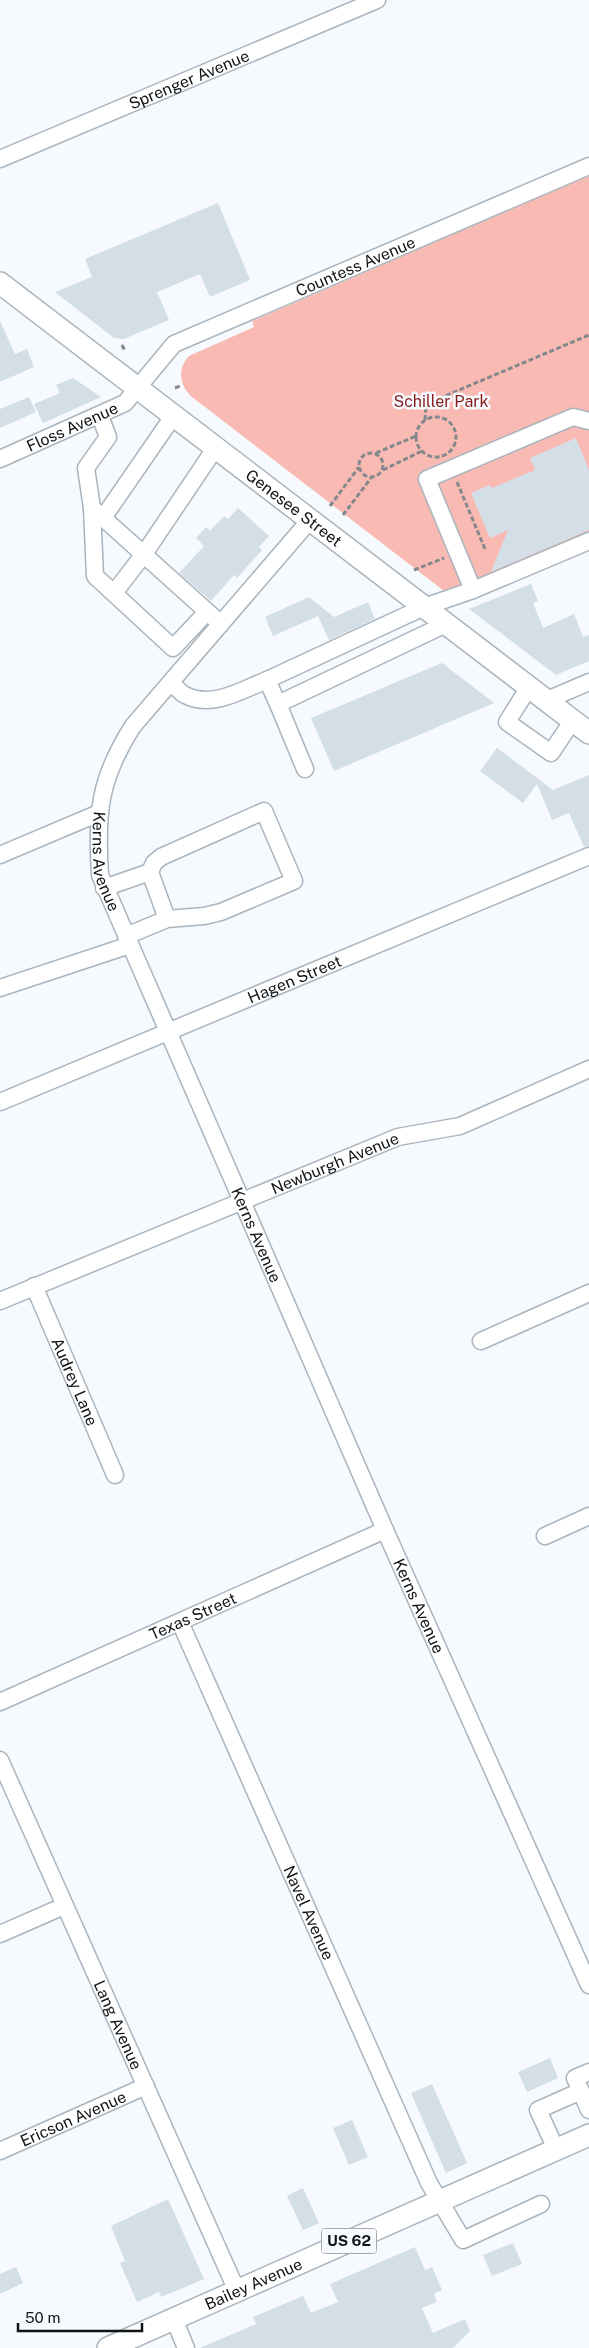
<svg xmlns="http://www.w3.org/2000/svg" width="589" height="2348" viewBox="0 0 589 2348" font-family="'Public Sans',sans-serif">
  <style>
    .green { fill: #f9bab3 }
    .building { fill: #d3dee7 }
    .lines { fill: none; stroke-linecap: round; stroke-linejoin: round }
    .minor-casing { stroke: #aab4bc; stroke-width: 19 }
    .major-casing { stroke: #aab4bc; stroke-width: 24 }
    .path { stroke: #84888c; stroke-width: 3; stroke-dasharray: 5 2.5; stroke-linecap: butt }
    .minor { stroke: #fff; stroke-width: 16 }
    .major { stroke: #fff; stroke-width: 21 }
    .labels { text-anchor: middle; stroke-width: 5; stroke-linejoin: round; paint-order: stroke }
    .shield { fill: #f6fafe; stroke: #55595c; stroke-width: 1 }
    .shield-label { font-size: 15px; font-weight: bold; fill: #101417 }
    .street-label { font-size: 16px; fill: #101417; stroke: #f6fafe }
    .park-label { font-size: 16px; fill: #861d1e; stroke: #f6fafe }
  </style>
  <rect width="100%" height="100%" fill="#f6fafe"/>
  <path class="green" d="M589,176v375l-128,53 -269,-207c-13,-12 -15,-28 -3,-41l65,-29 -2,-6z"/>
  <path class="building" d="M218,203l32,77 -40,17 -10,-23 -43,18 12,28 -45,19 -10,-1 -59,-46 37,-15 -7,-18z
    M0,321l15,33 12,-5 7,18 -34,15z
    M73,378l28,19 -58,26 -9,-19 26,-11 -4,-8z
    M29,397l7,15 -36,16v-19z
    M576,438l13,32v60l-98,42 17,-42 -18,8 -19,-45 19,-8 2,3 43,-18 -5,-12z
    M238,508l31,28 -10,11 3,3 -25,28 -3,-3 -23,26 -32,-28 25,-27 -8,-8 10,-11 4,4 14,-15 4,3z
    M531,584l7,17 -5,2 10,25 31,-14 9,23 6,-2v26l-33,14 -87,-66z
    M309,597l25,20 34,-15 7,17 -46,21 -11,-24 -45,20 -8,-19z
    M442,663l52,40 -160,68 -23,-53z
    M497,748l56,42 36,-15v71l-5,1 -15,-34 -17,7 -15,-36 -14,19 -43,-32z
    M550,2058l8,20 -31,14 -9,-20z
    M432,2084l35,79 -21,10 -35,-80z
    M352,2120l16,37 -19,8 -16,-37z
    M303,2188l16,35 -16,7 -16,-34z
    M168,2199l36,80 -43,18 -2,-5 -22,10 -17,-39 5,-2 -14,-35z
    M513,2243l9,21 -30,12 -9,-21z
    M415,2247l10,23 7,-3 10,23 -8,4 3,8 -15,6 11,25 32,-14 5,12 -17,17h-253l56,-24 -3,-7 50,-21 8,17 27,-11 -8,-18z
    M16,2267l7,16 -23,11v-20z"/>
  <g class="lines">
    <g class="minor-casing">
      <g id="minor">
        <path id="s1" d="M0,159l377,-159"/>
        <path d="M100,416l8,21 -22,31 6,40 129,116"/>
        <path id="s2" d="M0,459l125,-56 49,-59 415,-178"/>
        <path d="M92,508l3,68 78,72 34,-36"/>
        <path d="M103,518l71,-103"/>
        <path id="s3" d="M310,520l-177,206c-34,53 -37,87 -33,149l285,655 204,455"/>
        <path d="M473,590l-46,-111 146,-62 16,4"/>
        <path d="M114,593l30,-39 72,-107"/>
        <path d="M171,682c4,4 9,11 14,13 27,14 57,-5 82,-15"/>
        <path d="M529,687l-22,35 44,31 22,-33"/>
        <path d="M547,700l42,-18"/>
        <path d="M278,704l-11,-24 157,-73 49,-17 116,-49"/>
        <path d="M305,769l-27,-65 168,-80"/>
        <path d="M0,855l99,-42"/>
        <path d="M104,888l46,-16"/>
        <path d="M126,936l41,-17 37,-3 17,-4 73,-31 -30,-70 -103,46 -7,6 -4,9 17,47"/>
        <path d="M0,988l130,-43"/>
        <path id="s4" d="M0,1102l589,-246"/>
        <path id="s5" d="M34,1286l81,189"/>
        <path id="s6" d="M0,1301l398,-164 62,-11 129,-57"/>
        <path d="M481,1341l108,-48"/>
        <path d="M545,1536l44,-20"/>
        <path id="s7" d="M180,1622l249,561 34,57 78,-36"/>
        <path id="s8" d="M0,1702l385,-172"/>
        <path id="s9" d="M0,1760l237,531"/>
        <path d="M0,1934l64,-28"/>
        <path d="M589,2072l-14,6 14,32"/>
        <path d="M556,2149l-18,-39 43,-19"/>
        <path id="s10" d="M0,2151l146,-65"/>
        <path d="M174,2319l12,29"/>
      </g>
    </g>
    <g class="major-casing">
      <g id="major">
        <path id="s11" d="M0,283l589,450"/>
        <path id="s12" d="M108,2348l481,-213"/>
      </g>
    </g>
    <path class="path" d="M122,345l3,6
      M175,388l5,-2
      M416 437a20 20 0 1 1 40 0a20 20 0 1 1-40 0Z
      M425,420l1,-16 163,-69
      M359 465a12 12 0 1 1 24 0a12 12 0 1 1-24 0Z
      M376,453l40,-17
      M383,470l39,-19
      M457,482l28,67
      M330,506l29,-39
      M343,515l28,-37
      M414,570l30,-12"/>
    <use href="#minor" class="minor"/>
    <use href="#major" class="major"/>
  </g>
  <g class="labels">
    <rect class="shield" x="321.5" y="2228.5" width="55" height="25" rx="4"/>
    <g class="shield-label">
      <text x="349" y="2246">US 62</text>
    </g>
    <g class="street-label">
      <text dy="6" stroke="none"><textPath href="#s1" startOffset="205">Sprenger Avenue</textPath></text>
      <text dy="6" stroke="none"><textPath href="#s2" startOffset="411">Countess Avenue</textPath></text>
      <text dy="6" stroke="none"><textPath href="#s2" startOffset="79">Floss Avenue</textPath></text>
      <text dy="6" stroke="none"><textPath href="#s11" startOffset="370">Genesee Street</textPath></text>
      <text dy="6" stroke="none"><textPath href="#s3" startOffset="415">Kerns Avenue</textPath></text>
      <text dy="6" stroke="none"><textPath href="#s4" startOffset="319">Hagen Street</textPath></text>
      <text dy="6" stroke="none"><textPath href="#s6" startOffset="362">Newburgh Avenue</textPath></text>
      <text dy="6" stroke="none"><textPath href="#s3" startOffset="820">Kerns Avenue</textPath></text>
      <text dy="6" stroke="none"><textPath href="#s5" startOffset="104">Audrey Lane</textPath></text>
      <text dy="6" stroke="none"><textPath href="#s3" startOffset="1225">Kerns Avenue</textPath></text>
      <text dy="6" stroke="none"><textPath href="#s8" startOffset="211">Texas Street</textPath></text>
      <text dy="6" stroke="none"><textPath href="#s7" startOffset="318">Navel Avenue</textPath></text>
      <text dy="6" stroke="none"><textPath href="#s9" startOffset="290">Lang Avenue</textPath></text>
      <text dy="6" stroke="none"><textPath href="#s10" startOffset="80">Ericson Avenue</textPath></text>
      <text dy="6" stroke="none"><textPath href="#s12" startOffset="159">Bailey Avenue</textPath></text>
    </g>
    <g class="park-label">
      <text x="441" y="407">Schiller Park</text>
    </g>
  </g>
  <path d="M18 2323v8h124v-8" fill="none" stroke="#101417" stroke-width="2.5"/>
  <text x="25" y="2323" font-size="15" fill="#101417" stroke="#f6fafe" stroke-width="4" paint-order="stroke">50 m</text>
</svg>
